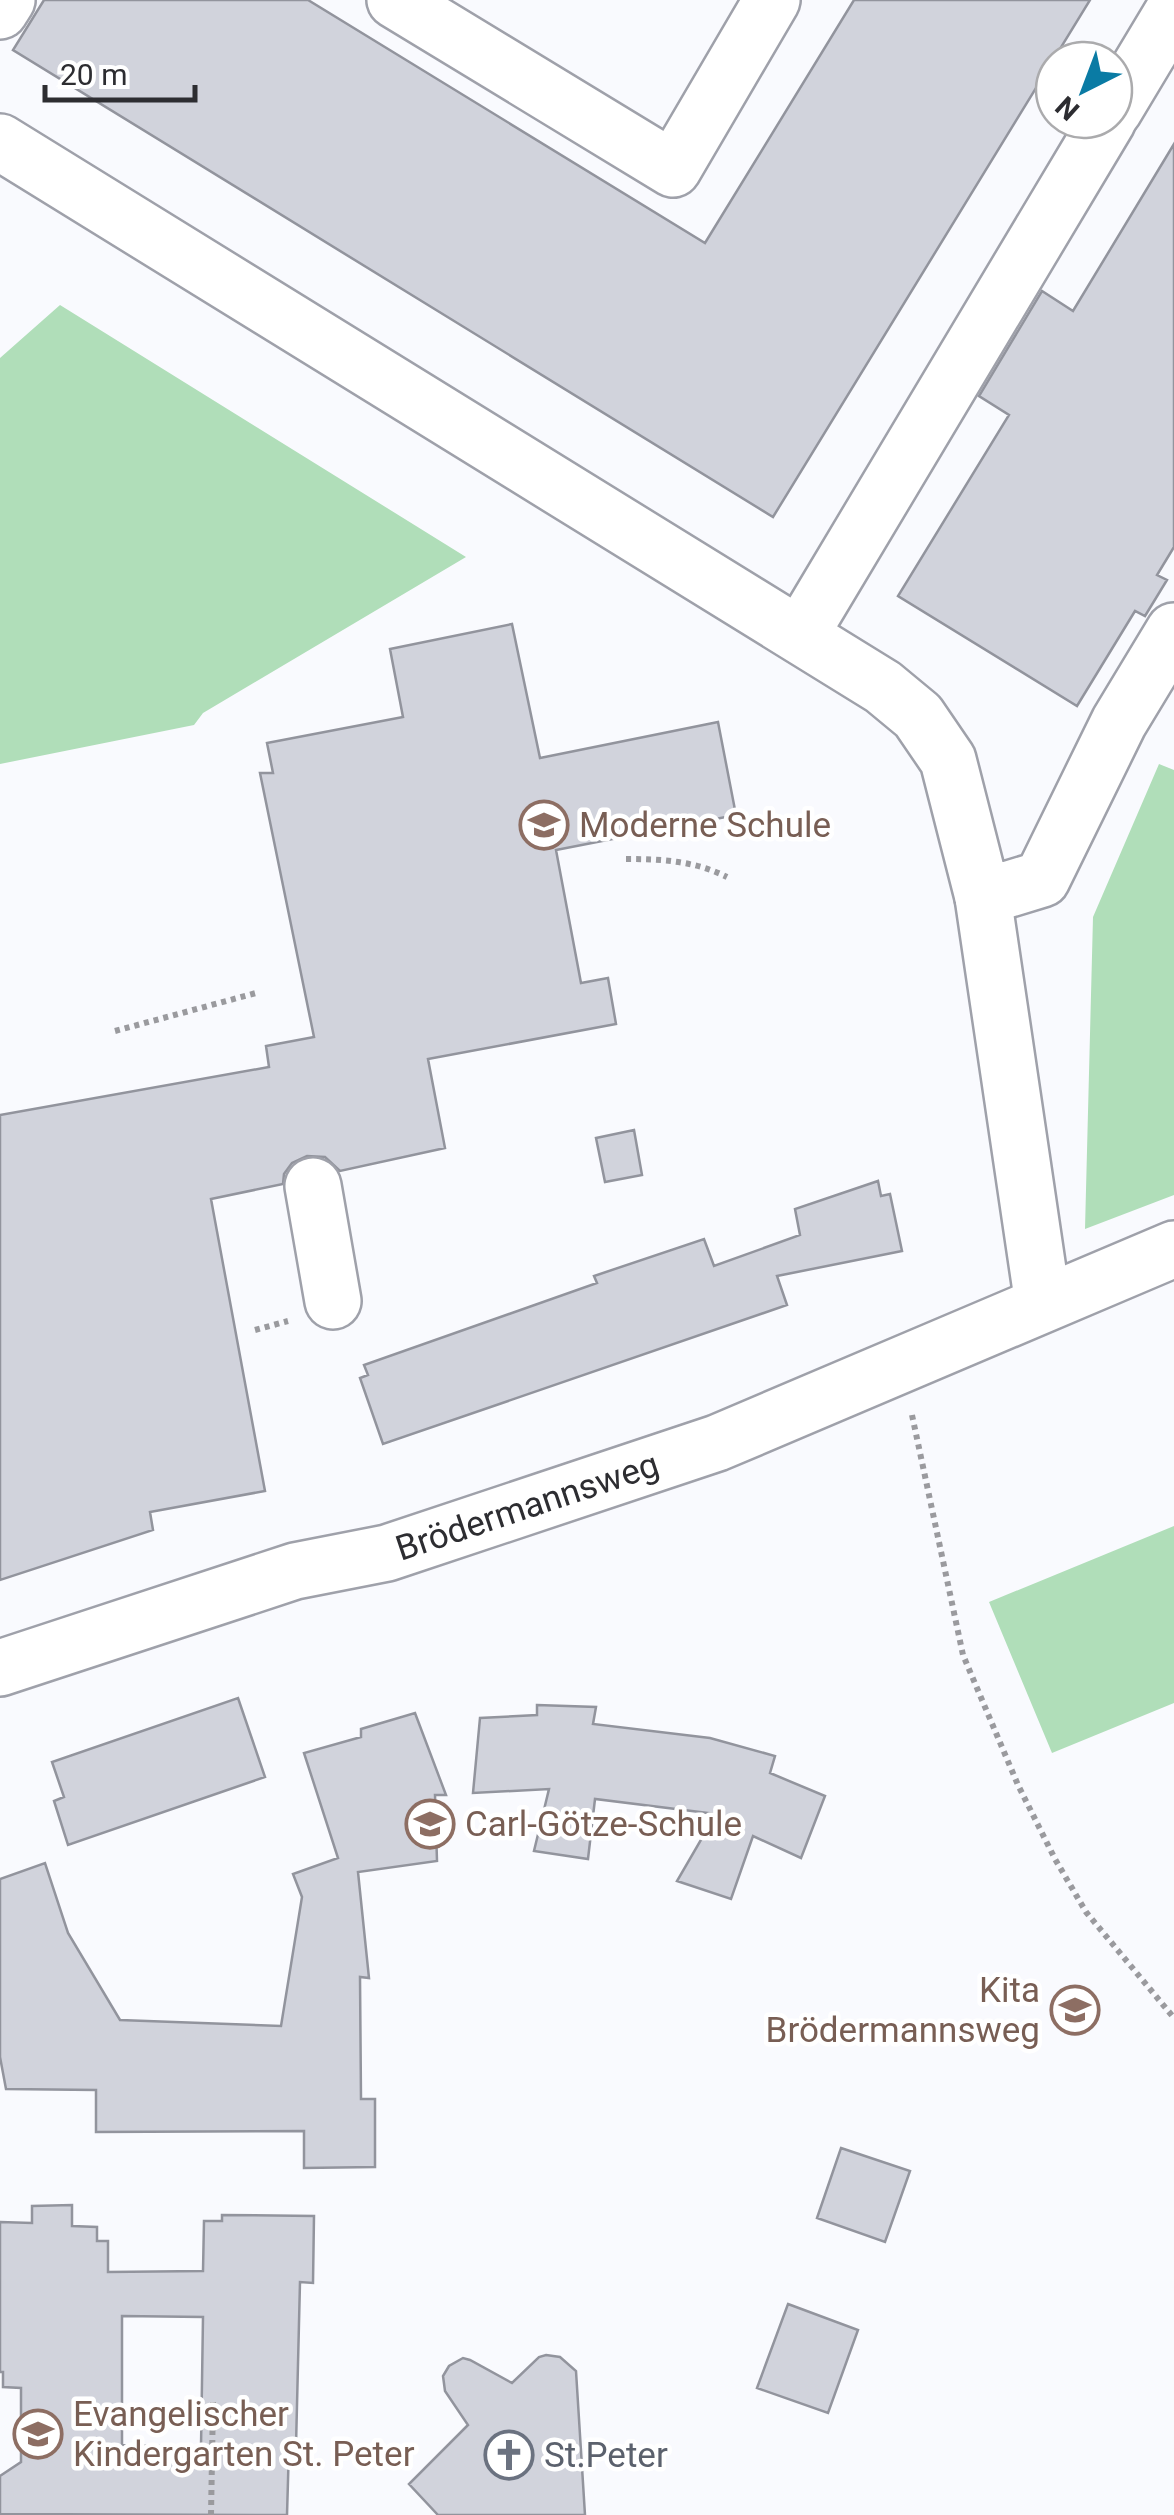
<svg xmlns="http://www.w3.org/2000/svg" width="1174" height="2515" viewBox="0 0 1174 2515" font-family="Roboto,sans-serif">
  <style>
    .green { fill: #b0deb9 }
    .building { fill: #d1d3dc; stroke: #92949d; stroke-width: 2.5; fill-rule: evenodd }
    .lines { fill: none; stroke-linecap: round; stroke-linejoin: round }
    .minor-casing { stroke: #9fa1aa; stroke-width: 60 }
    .path { stroke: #9a9a9e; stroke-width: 6; stroke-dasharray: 5 5; stroke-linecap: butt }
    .minor { stroke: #fff; stroke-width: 55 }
    .labels { text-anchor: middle; stroke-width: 9; stroke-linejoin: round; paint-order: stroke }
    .education-label { font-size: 35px; fill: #785e54; stroke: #fff; text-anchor: start }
    .street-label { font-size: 35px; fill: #2d2d31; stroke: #fff }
    .worship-label { font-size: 35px; fill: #5b616d; stroke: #fff; text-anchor: start }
  </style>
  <rect width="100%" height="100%" fill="#f9fafe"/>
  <path class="green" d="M60,305l406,252 -263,156 -9,12 -194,39v-406z
    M1159,764l15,6v425l-89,34 8,-312z
    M1174,1526v177l-122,50 -63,-151z"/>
  <path class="building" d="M44,0h264l397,243 149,-243h236l-317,517 -760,-467z
    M1174,144v403l-17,28 10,5 -22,36 -10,-5 -58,95 -179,-110 111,-181 -30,-19 63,-105 31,20z
    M512,624l28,134 178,-36 18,93 -180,35 25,133 27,-5 8,46 -188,35 17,89 -105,23 -15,-14 -18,-1 -15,7 -8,11 -1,10 -72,15 54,292 -115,21 3,18 -153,50v-465l269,-48 -3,-21 48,-9 -54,-264h13l-6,-30 136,-26 -13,-68z
    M634,1130l8,45 -37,7 -9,-44z
    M878,1181l3,15 9,-2 12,57 -125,25 10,29 -404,139 -23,-66 8,-3 -4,-10 233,-82 -3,-7 110,-37 10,27 86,-31 -5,-26z
    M238,1698l27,79 -197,68 -14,-44 10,-4 -12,-35z
    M537,1705l59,2 -3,17 117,14 65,18 -5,17 55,23 -24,62 -48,-22 -22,63 -54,-18 39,-67 -121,-15 -7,60 -54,-8 15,-62 -76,4 7,-75 57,-3z
    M415,1713l31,82h-11l2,66 -79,11 11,106 -9,-1 1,122h14v68l-71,1v-37l-208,1v-42l-90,-1 -6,-32v-178l45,-16 23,70 52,87 161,6 21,-129 -9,-23 45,-16 -34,-105 57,-16v-8z
    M841,2148l69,23 -25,71 -68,-24z
    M72,2205v21l25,1v14h11v31l95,-1 1,-50h18v-6l92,1 -1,67 -13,-1 -4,164h-7l-2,69 -287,-1v-38l21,-14v-74l-18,-1v-15h-3v-150l32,1v-17zM122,2316l81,1 -2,130 -79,-2z
    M788,2304l70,26 -30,83 -71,-25z
    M546,2355l14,2 16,14 9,144h-147l-29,-31 59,-59 -23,-34 -2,-15 6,-10 14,-8 7,2 42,23 27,-26z"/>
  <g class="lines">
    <g class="minor-casing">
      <g id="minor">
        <path d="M395,0l278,169 99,-169"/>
        <path d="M0,11l7,-11"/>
        <path d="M1114,110l60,-100"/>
        <path d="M0,142l883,545 35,29 30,44 35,137 59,-18 77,-157 55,-91"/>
        <path d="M800,635l308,-515"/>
        <path d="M983,897l60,407"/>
        <path d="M313,1186l20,115"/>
        <path id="s1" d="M0,1668l295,-97 92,-18 330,-110 457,-194"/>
      </g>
    </g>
    <path class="path" d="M626,859c36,0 69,2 101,18
      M115,1031l141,-38
      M255,1330l33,-9
      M912,1415l51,240 55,130 37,74 31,53 88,106
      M211,2515l2,-113"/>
    <use href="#minor" class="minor"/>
  </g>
  <defs>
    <g id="school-ring" transform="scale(2.5)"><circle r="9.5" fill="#fff" stroke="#8d6e63" stroke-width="1.5"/><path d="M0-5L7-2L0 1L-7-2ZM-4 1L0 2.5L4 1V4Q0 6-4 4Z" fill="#8d6e63"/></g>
    <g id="church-ring" transform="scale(2.5)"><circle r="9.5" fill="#fff" stroke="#6b7280" stroke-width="1.5"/><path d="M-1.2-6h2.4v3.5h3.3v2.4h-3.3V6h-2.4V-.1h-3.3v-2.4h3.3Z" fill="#6b7280"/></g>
  </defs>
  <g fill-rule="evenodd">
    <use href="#school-ring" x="544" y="825"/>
    <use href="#school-ring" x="430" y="1824"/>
    <use href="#school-ring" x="1075" y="2010"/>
    <use href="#school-ring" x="38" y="2434"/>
    <use href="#church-ring" x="509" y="2455"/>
  </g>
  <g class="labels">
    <g class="education-label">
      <text x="579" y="837">Moderne Schule</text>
      <text x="465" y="1836">Carl-Götze-Schule</text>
      <text x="1040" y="2002" text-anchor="end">Kita<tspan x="1040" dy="40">Brödermannsweg</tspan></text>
      <text x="73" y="2426">Evangelischer<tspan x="73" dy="40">Kindergarten St. Peter</tspan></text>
    </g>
    <g class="street-label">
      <text dy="12" stroke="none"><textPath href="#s1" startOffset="552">Brödermannsweg</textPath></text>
    </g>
    <g class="worship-label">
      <text x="544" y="2467">St.Peter</text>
    </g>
  </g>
  <g transform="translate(1084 90) rotate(222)"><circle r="48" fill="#ffffff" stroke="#ababad" stroke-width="2.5"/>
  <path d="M0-8L18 38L0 25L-18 38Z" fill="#0a7ba4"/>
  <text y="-15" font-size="28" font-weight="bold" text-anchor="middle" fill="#2d2d31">N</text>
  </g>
  <path d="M45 85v15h150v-15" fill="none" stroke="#2d2d31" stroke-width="5"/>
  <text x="60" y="85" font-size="30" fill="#2d2d31" stroke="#ffffff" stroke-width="8" paint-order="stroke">20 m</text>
</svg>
